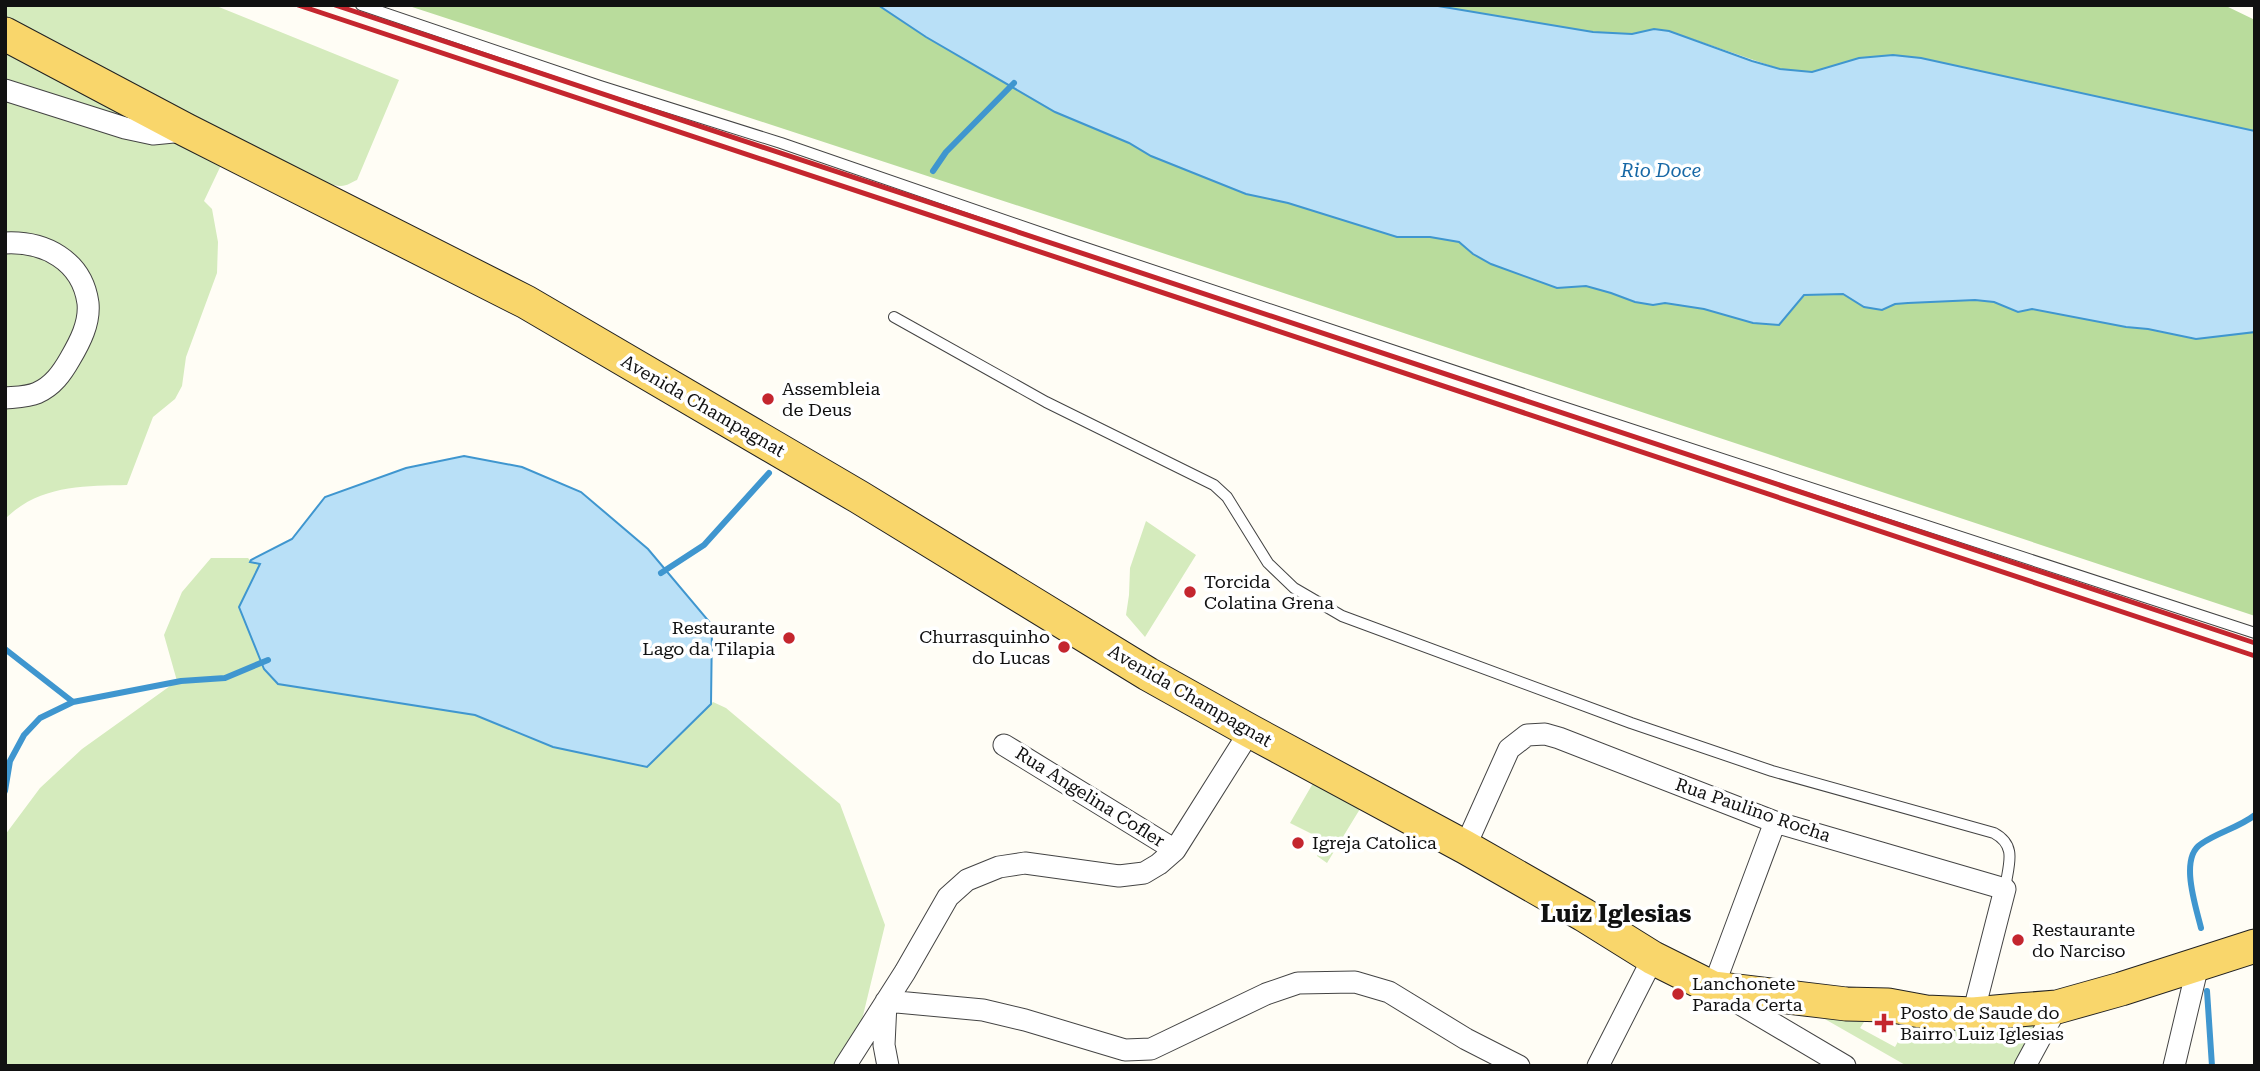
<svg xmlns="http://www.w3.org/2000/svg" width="2260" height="1071" viewBox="0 0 2260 1071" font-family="'Roboto Serif',serif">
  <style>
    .green { fill: #d5ebbd }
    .forest { fill: #b9dc9c }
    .water { fill: #b9e0f7; stroke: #3f96cf; stroke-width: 2 }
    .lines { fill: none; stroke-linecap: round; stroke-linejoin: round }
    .stream { stroke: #3f96cf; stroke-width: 6 }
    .service-casing { stroke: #444; stroke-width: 12 }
    .minor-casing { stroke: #444; stroke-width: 23 }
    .primary-casing { stroke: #222; stroke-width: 35 }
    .service { stroke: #fff; stroke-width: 10 }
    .minor { stroke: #fff; stroke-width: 21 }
    .primary { stroke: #f9d66b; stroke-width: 33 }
    .rail { stroke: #c4262e; stroke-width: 5 }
    .poi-dot { fill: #c4262e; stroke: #fff; stroke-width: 2.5 }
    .labels { text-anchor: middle; stroke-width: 7; stroke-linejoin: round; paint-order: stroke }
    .poi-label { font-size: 18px; fill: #111; stroke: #fff; text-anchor: start }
    .street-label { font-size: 18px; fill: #111; stroke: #fff }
    .water-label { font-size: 19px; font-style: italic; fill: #1768a6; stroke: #fff }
    .district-label { font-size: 24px; font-weight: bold; fill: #111; stroke: #fff }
  </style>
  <rect width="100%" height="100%" fill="#fffdf5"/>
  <path class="green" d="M5,5h209l185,75 -42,100c-5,2 -10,6 -16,6 -22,0 -85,-35 -108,-46l-29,61 8,8 6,33 -1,31 -31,84 -4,29 -7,13 -22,18 -26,68c-44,1 -88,0 -122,34z
    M1146,521l50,34 -51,82 -19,-22 3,-20 1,-27z
    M211,558h37l3,3 9,2 18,121 197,31 78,32 94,20 66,-65 13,6 114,96 45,121 -34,140 -846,1v-231l35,-47 42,-39 95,-68 -13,-46 18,-43z
    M1316,778l47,26 -36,59 -10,-7 9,-15 -36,-18z
    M1795,1002l75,11 -10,15 35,19 15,-27 138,-7 -29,53h-112z"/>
  <path class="forest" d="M406,5h472l48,32 129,75 74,31 22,13 95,38 42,9 109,34h33l29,5 14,12 18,10 66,24 29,-2 25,7 24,9 18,3 12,-2 39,6 49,14 25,2 26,-30 39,-1 21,13 17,3 14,-6 13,-1 67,-3 19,2 24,10 14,-3 94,18 129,5v284l-1047,-348z
    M1432,5h792l31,15v111l-334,-73h-62l-47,14 -32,-3 -111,-38 -15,-2 -22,5 -39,-2z"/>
  <path class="water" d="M878,5h554l161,27 39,2 22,-5 15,2 83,30 28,8 32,3 47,-14 34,-3 28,3 334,73v201l-59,7 -48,-10 -22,-2 -94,-18 -14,3 -24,-10 -19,-2 -67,3 -13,1 -13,6 -18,-3 -21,-13 -39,1 -25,30 -26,-2 -49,-14 -39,-6 -12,2 -18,-3 -24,-9 -25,-7 -29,2 -66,-24 -18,-10 -14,-12 -29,-5h-33l-109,-34 -42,-9 -95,-38 -22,-13 -74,-31 -129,-75z
    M464,456l58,11 59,25 67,57 64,76 -1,79 -64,63 -94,-20 -78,-32 -197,-31 -14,-15 -25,-62 21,-43 -10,-2 1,-2 41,-21 33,-42 81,-29z"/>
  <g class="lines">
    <path class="stream" d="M933,171l13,-19 68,-69
      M661,573l43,-28 65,-72
      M5,649l68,53
      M5,791l5,-30 14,-26 16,-17 33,-16 108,-21 44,-3 43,-18
      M2201,928c-5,-21 -22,-70 0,-84 17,-12 37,-16 54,-29
      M2207,991l5,75"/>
    <g class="service-casing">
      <path id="service" d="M361,5l239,81 181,57 287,99 489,163 698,228
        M894,317l152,85 168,83 13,12 41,66 26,25 48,28 289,107 141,48 222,62c24,13 14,32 11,56"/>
    </g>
    <g class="minor-casing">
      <path id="minor" d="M5,90l120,38 28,6 31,-3
        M5,243c39,-2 77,17 83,60 2,20 -8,39 -18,56 -8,14 -17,27 -33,34 -9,4 -21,4 -32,5
        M1004,745l171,105
        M1775,822l-62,166 132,78
        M1465,847l44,-98 18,-14 18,-1 14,4 216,84 230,67 -32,125
        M886,1001l97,9 42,10 100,30 26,-1 115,-55 32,-11 57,-1 34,10 77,47 53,27
        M886,1003l-2,42 4,21
        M845,1066l60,-94 43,-75 19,-17 32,-13 26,-4 94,13 25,-3 15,-9 16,-14 75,-119
        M1598,1066l55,-108
        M2025,1066l32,-59
        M2174,1066l24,-101"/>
    </g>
    <g class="primary-casing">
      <path id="primary" d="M5,34l181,96 340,172 333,195 289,177 102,57 215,116 119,68 69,43 60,30 133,16 42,1 38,7 47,2 45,-4 39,-3 64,-18 134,-43"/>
    </g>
    <use href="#service" class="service"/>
    <use href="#minor" class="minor"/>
    <use href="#primary" class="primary"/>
    <path class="rail" d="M298,5l1957,651
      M335,5l1920,638"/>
  </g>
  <g class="poi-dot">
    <circle cx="768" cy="399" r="7"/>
    <circle cx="1190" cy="592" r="7"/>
    <circle cx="789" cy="638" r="7"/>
    <circle cx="1064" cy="647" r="7"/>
    <circle cx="1298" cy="843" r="7"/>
    <circle cx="2018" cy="940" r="7"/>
    <circle cx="1678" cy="994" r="7"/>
    <path d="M1880.5 1012.5h7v7h7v7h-7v7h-7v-7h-7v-7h7z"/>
  </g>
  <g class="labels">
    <g class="poi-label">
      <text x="782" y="395">Assembleia<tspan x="782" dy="21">de Deus</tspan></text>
      <text x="1204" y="588">Torcida<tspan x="1204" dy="21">Colatina Grena</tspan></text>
      <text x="775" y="634" text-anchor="end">Restaurante<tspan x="775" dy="21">Lago da Tilapia</tspan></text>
      <text x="1050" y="643" text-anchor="end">Churrasquinho<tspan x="1050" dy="21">do Lucas</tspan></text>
      <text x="1312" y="849">Igreja Catolica</text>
      <text x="2032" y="936">Restaurante<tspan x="2032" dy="21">do Narciso</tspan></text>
      <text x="1692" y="990">Lanchonete<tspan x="1692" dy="21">Parada Certa</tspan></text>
      <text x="1900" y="1019">Posto de Saude do<tspan x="1900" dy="21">Bairro Luiz Iglesias</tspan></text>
    </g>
    <g class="street-label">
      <text transform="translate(703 406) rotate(30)" y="6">Avenida Champagnat</text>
      <text transform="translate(1190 696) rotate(30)" y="6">Avenida Champagnat</text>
      <text transform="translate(1090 797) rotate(32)" y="6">Rua Angelina Cofler</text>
      <text transform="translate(1753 810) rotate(19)" y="6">Rua Paulino Rocha</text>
    </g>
    <g class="water-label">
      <text x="1661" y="177">Rio Doce</text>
    </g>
    <g class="district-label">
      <text x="1616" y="922">Luiz Iglesias</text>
    </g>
  </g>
  <rect width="2260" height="1071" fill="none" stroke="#111111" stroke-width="14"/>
</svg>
